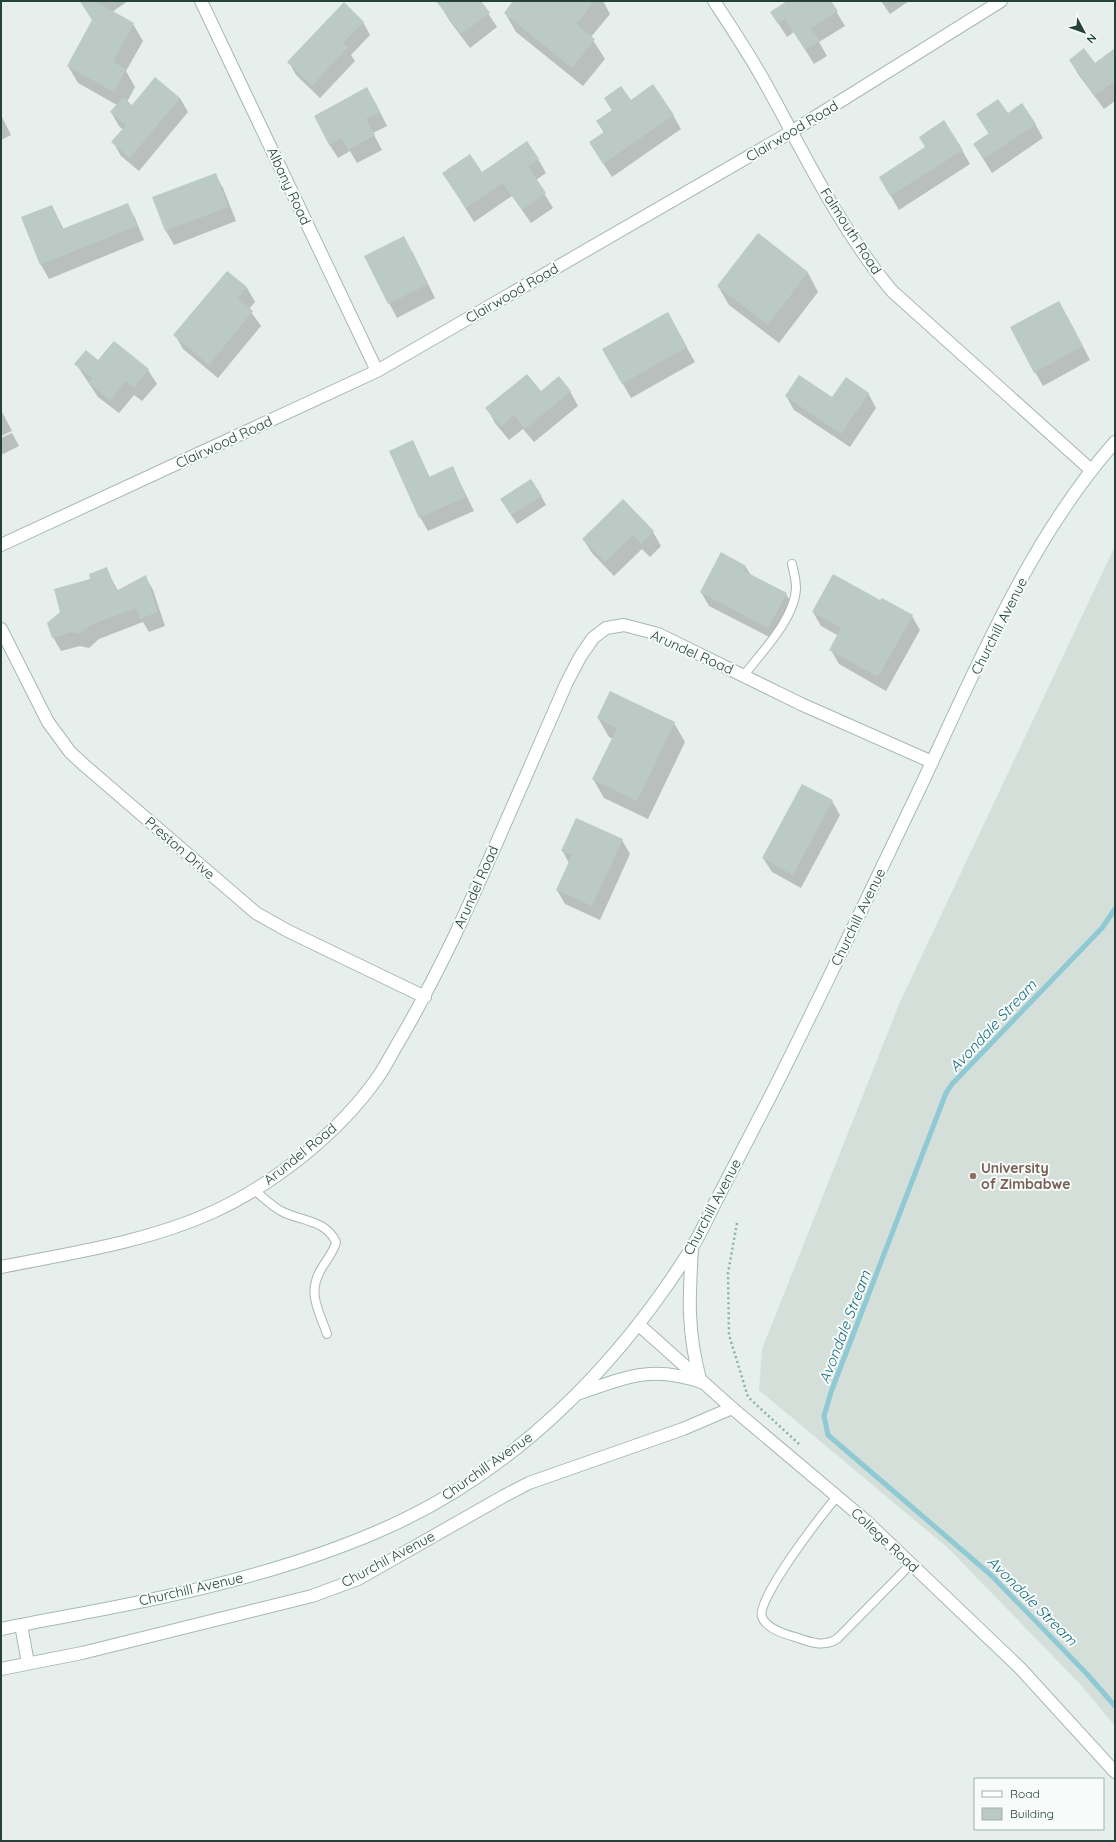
<svg xmlns="http://www.w3.org/2000/svg" width="1116" height="1842" viewBox="0 0 1116 1842" font-family="Quicksand,sans-serif">
  <style>
    .built { fill: #d4dfda }
    .shadow { fill: #0003 }
    .lines { fill: none; stroke-linecap: round; stroke-linejoin: round }
    .stream { stroke: #8ec9d4; stroke-width: 5 }
    .building { fill: #bbcac4 }
    .service-casing { stroke: #a8b8b2; stroke-width: 10 }
    .minor-casing { stroke: #a8b8b2; stroke-width: 14 }
    .tertiary-casing { stroke: #a8b8b2; stroke-width: 14 }
    .secondary-casing { stroke: #a4bbb3; stroke-width: 14 }
    .path { stroke: #86b3a5; stroke-width: 2.5; stroke-dasharray: 2 3; stroke-linecap: butt }
    .service { stroke: #fff; stroke-width: 8 }
    .minor { stroke: #fff; stroke-width: 12 }
    .tertiary { stroke: #fff; stroke-width: 12 }
    .secondary { stroke: #fff; stroke-width: 12 }
    .education-dot { fill: #8d6e63; stroke: #f7fbf9; stroke-width: 1.5 }
    .labels { text-anchor: middle; stroke-width: 4; stroke-linejoin: round; paint-order: stroke }
    .street-label { font-size: 14px; fill: #24423a; stroke: #f7fbf9 }
    .education-label { font-size: 14px; font-weight: bold; fill: #785e54; stroke: #f7fbf9; text-anchor: start }
    .water-label { font-size: 15px; font-style: italic; fill: #1c6f80; stroke: #f7fbf9 }
  </style>
  <rect width="100%" height="100%" fill="#e6efeb"/>
  <path class="built" d="M1115,546v1180l-36,-43 -131,-135 -189,-158 3,-41 138,-347z"/>
  <path class="shadow" d="M80,1h48l-16,11 21,12 10,17 -17,30 9,16 -8,15 5,4 48,-8 8,14 -49,59 -18,-15 -8,-14 10,-12 -4,-4 -8,-14 6,-7 -39,-22 -10,-17 25,-45z
    M447,1h33l17,26 -27,21 -21,-28 -8,-14z
    M515,1h88l7,13 -19,23 14,22 -22,27 -67,-54 -11,-19z
    M830,1l15,25 -26,16 8,14 -13,8 -20,-32 -7,5 -16,-25z
    M881,1h28l-19,13z
    M363,22l7,13 -19,20 4,6 -35,37 -24,-23 -7,-13z
    M1115,49v52l-11,8 -26,-35 -8,-14 25,5z
    M605,98l25,3 43,14 8,14 -69,48 -22,-34 14,-10 -7,-12 15,-10z
    M375,102l12,24 -14,7 9,17 -25,13 -7,-12 -12,7 -9,-14z
    M1,115l10,20 -10,5z
    M977,115h30l28,9 8,14 -51,35 -18,-29 15,-10z
    M962,150l8,14 -71,46 -11,-19z
    M538,159l8,14 -10,7 17,28 -22,15 -19,-27 -38,26 -31,-49h39z
    M215,174l8,14 13,33 -62,24 -8,-14 -12,-33z
    M127,204l8,14 9,22 -95,39 -8,-14 -19,-47 30,-12 12,24z
    M758,235l50,38 10,19 -39,51 -50,-38 -11,-19z
    M412,251l23,47 -38,20 -32,-61z
    M228,272l19,16 8,14 -6,7 12,17 -43,52 -35,-29 -8,-14z
    M667,313l28,49 -64,36 -28,-49z
    M1067,316l23,44 -47,26 -8,-14z
    M98,361l50,9 9,14 -15,17 -8,-6 -15,18 -21,-16 -22,-33z
    M570,391l8,15 -44,36 -11,-13 -14,11 -14,-17 -8,-15 54,-15z
    M868,393l8,15 -26,39 -56,-37 -8,-14 47,2z
    M1,410l11,21 -11,5z
    M12,433l7,13 -18,9v-17z
    M413,441l17,37 23,-10 21,43 -46,20 -8,-14z
    M541,496l5,9 -29,19 -10,-15z
    M653,532l8,14 -11,11 -8,-8 -28,27 -22,-23 -9,-14z
    M745,566l6,9 35,19 8,14 -17,33 -68,-35 -8,-14z
    M106,568l12,23 27,-15 8,14 12,36 -16,6 -6,-10 -44,17 -10,9 -9,-2 -19,5 -8,-14 9,-24 30,-33z
    M881,601l31,15 8,14 -34,61 -47,-27 -8,-14 8,-14 -18,-10 -8,-14z
    M598,718l76,5 11,19 -37,77 -44,-21 -11,-19 20,-40 -4,-2z
    M832,801l8,14 -39,73 -29,-16 -9,-14z
    M622,840l8,14 -30,66 -35,-16 -8,-14 12,-27 -7,-13z"/>
  <g class="lines">
    <path class="stream" d="M1115,909l-13,19 -150,156 -6,9 -115,299 -7,24 4,19 163,140 96,99 28,32"/>
  </g>
  <path class="building" d="M80,1h15l39,22 -21,39 13,7 -12,23 -47,-26 25,-46z
    M436,1h45l9,12 -29,21z
    M513,1h82l-19,23 19,15 -23,29 -68,-55z
    M787,1h44l7,10 -27,17 9,13 -15,9 -20,-31 -7,5 -8,-12z
    M344,2l20,20 -21,21 5,4 -36,39 -25,-24z
    M1084,48l11,15 20,-15v33l-20,14 -26,-35z
    M155,77l25,21 -50,60 -19,-16 15,-17 -16,-13 13,-15 9,8z
    M653,84l21,31 -71,49 -14,-22 15,-10 -8,-11 16,-11 -8,-12 17,-12 10,14z
    M367,87l13,25 -14,7 9,16 -27,15 -6,-12 -13,7 -15,-29z
    M998,99l10,14 14,-10 14,21 -52,35 -11,-15 16,-11 -13,-19z
    M944,120l19,30 -73,46 -11,-19 46,-30 -6,-10z
    M527,141l12,18 -11,7 18,27 -24,17 -19,-27 -37,25 -24,-35 28,-19 12,18z
    M216,173l12,34 -63,24 -13,-34z
    M128,203l9,23 -97,39 -19,-48 31,-12 10,24z
    M758,233l50,39 -40,53 -51,-39z
    M404,236l24,48 -40,20 -24,-48z
    M227,271l20,16 -9,11 15,13 -44,54 -36,-30z
    M1059,301l24,45 -49,27 -24,-46z
    M668,312l19,35 -65,37 -20,-35z
    M114,341l35,28 -15,19 -8,-7 -16,19 -21,-17 3,-5 -18,-14 12,-14 12,10z
    M527,374l14,17 18,-15 12,15 -46,38 -11,-14 -13,12 -16,-19z
    M799,375l33,22 14,-20 23,16 -28,41 -56,-38z
    M413,440l16,37 24,-11 13,31 -47,21 -30,-67z
    M531,479l11,17 -31,19 -11,-16z
    M623,499l31,32 -13,13 -8,-9 -28,27 -23,-23z
    M721,552l25,14 -2,5 43,22 -19,35 -68,-36z
    M107,567l9,24 30,-16 12,37 -18,7 -4,-11 -45,17 -11,9 -8,-2 -20,6 -5,-15 13,-11 -6,-23 36,-10 -1,-5z
    M833,574l47,26 2,-2 31,17 -35,62 -49,-27 12,-22 -29,-16z
    M610,691l65,31 -38,79 -45,-22 25,-51 -20,-10z
    M802,784l31,16 -40,75 -31,-17z
    M576,818l47,21 -31,67 -36,-16 16,-35 -11,-4z"/>
  <g class="lines">
    <g class="service-casing">
      <path id="service" d="M744,675c18,-23 51,-57 52,-87 0,-8 -2,-16 -4,-24
        M254,1190c9,7 18,16 27,21 21,11 44,8 55,31 -2,9 -8,16 -13,24 -17,26 -5,42 4,68
        M837,1497c-14,15 -82,104 -75,120 4,11 22,17 33,20 14,5 30,11 43,1l73,-74"/>
    </g>
    <g class="minor-casing">
      <path id="minor" d="M201,1l176,370
        M714,1c17,26 35,53 50,80 40,72 75,147 128,210l199,179
        M1,545l376,-174 414,-239 210,-131
        M1,629l47,93 22,30 14,13 172,148 32,18 137,66
        M1,1267c71,-14 146,-25 212,-55 61,-28 126,-79 165,-135 7,-10 13,-22 20,-34 21,-35 39,-71 57,-108 39,-84 75,-169 112,-253l13,-25 13,-19 13,-10 18,-3 34,9 143,70 131,58
        M21,1625l7,38
        M1,1669l81,-16 230,-57 46,-17 146,-83 25,-13 154,-54 49,-21"/>
    </g>
    <g class="tertiary-casing">
      <path id="tertiary" d="M639,1325l93,83 133,112 155,148 95,104"/>
    </g>
    <g class="secondary-casing">
      <path id="secondary" d="M692,1249c-3,48 -5,82 8,130
        M580,1393c49,-17 73,-28 124,-10
        M1,1629c54,-11 108,-20 162,-32 74,-16 147,-36 216,-66 131,-56 237,-162 312,-282 9,-14 16,-30 24,-46 19,-36 37,-72 56,-108 51,-101 99,-203 148,-305 55,-117 110,-251 196,-348"/>
    </g>
    <path class="path" d="M737,1223l-9,50 1,62 19,62 51,47"/>
    <use href="#service" class="service"/>
    <use href="#minor" class="minor"/>
    <use href="#tertiary" class="tertiary"/>
    <use href="#secondary" class="secondary"/>
  </g>
  <circle class="education-dot" cx="973" cy="1176" r="4"/>
  <g class="labels">
    <g class="street-label">
      <text transform="translate(792 131) rotate(-31)" y="5">Clairwood Road</text>
      <text transform="translate(289 186) rotate(65)" y="5">Albany Road</text>
      <text transform="translate(851 231) rotate(57)" y="5">Falmouth Road</text>
      <text transform="translate(512 293) rotate(-30)" y="5">Clairwood Road</text>
      <text transform="translate(224 442) rotate(-25)" y="5">Clairwood Road</text>
      <text transform="translate(999 626) rotate(-63)" y="5">Churchill Avenue</text>
      <text transform="translate(692 652) rotate(24)" y="5">Arundel Road</text>
      <text transform="translate(180 848) rotate(41)" y="5">Preston Drive</text>
      <text transform="translate(476 887) rotate(-66)" y="5">Arundel Road</text>
      <text transform="translate(858 917) rotate(-64)" y="5">Churchill Avenue</text>
      <text transform="translate(300 1154) rotate(-39)" y="5">Arundel Road</text>
      <text transform="translate(712 1207) rotate(-62)" y="5">Churchill Avenue</text>
      <text transform="translate(487 1466) rotate(-35)" y="5">Churchill Avenue</text>
      <text transform="translate(885 1540) rotate(43)" y="5">College Road</text>
      <text transform="translate(388 1559) rotate(-28)" y="5">Churchil Avenue</text>
      <text transform="translate(191 1589) rotate(-13)" y="5">Churchill Avenue</text>
    </g>
    <g class="education-label">
      <text x="981" y="1173">University<tspan x="981" dy="16">of Zimbabwe</tspan></text>
    </g>
    <g class="water-label">
      <text transform="translate(993 1026) rotate(-47)" y="5">Avondale Stream</text>
      <text transform="translate(845 1327) rotate(-69)" y="5">Avondale Stream</text>
      <text transform="translate(1032 1601) rotate(45)" y="5">Avondale Stream</text>
    </g>
  </g>
  <rect width="1116" height="1842" fill="none" stroke="#24423a" stroke-width="4"/>
  <rect x="974" y="1778" width="130" height="52" fill="#f7fbf9" stroke="#a3b1ad"/>
  <rect x="982" y="1791" width="20" height="6" fill="#ffffff" stroke="#a3b1ad"/>
  <text x="1010" y="1798" font-size="12" fill="#24423a">Road</text>
  <rect x="982" y="1808" width="20" height="12" fill="#bbcac4" stroke="#a3b1ad"/>
  <text x="1010" y="1818" font-size="12" fill="#24423a">Building</text>
  <g transform="translate(1084 32) rotate(131)" stroke="#f7fbf9" stroke-width="3" paint-order="stroke">
  <path d="M0-3L7 15L0 10L-7 15Z" fill="#24423a"/>
  <text y="-6" font-size="11" font-weight="bold" text-anchor="middle" fill="#24423a">N</text>
  </g>
</svg>
